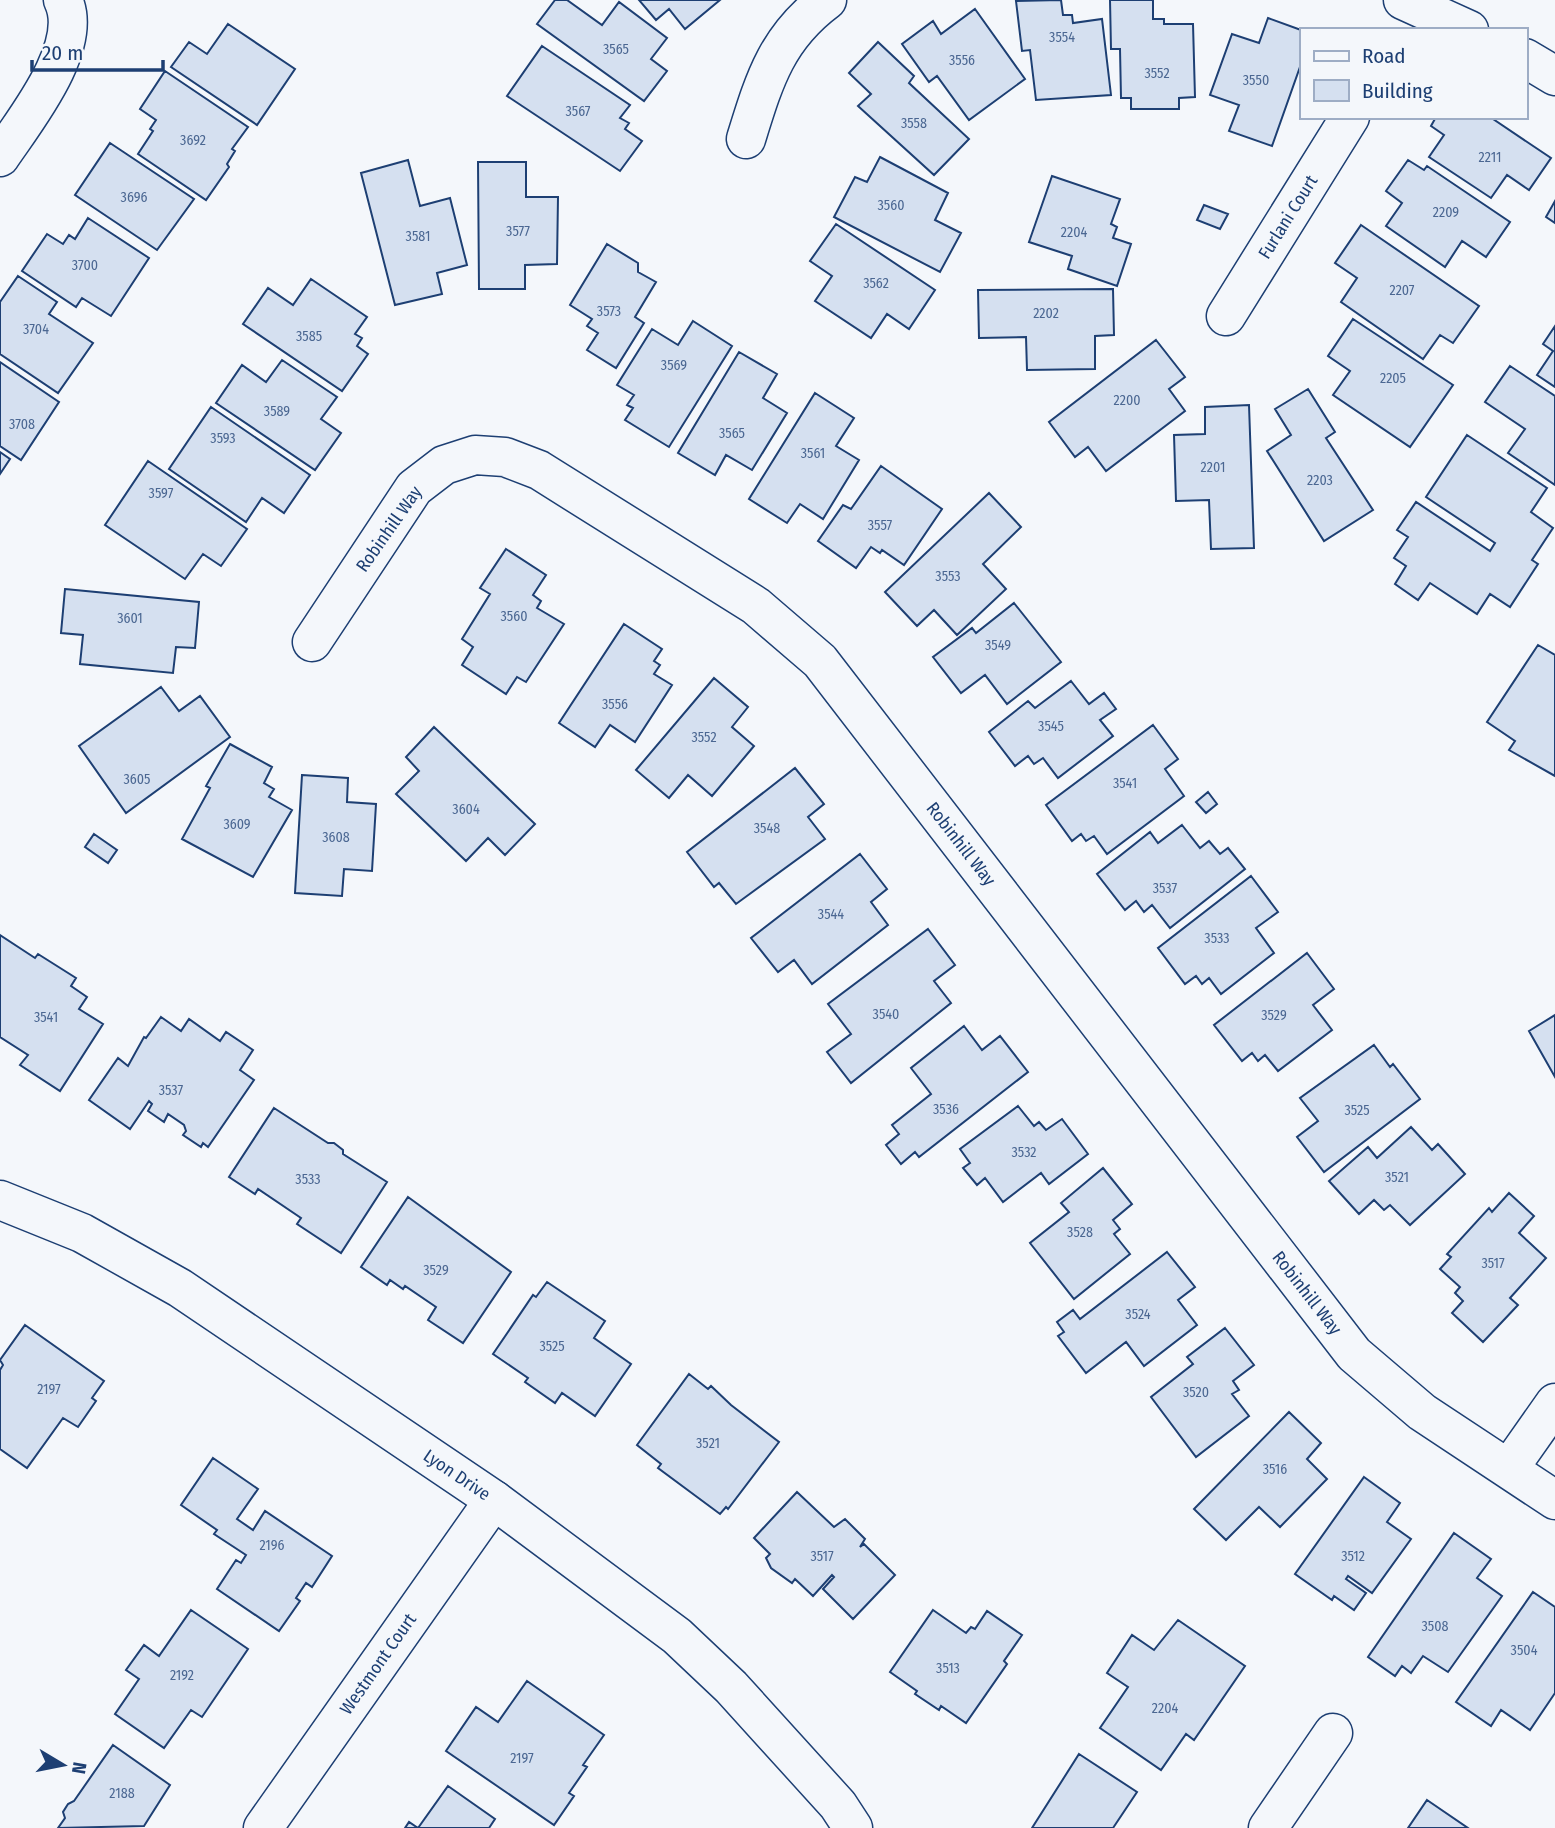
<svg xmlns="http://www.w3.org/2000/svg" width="1555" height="1828" viewBox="0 0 1555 1828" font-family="'Fira Sans Condensed',sans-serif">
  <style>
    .building { fill: #d5e0f0; stroke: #1d3f73; stroke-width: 2 }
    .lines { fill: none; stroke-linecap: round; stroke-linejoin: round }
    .minor-casing { stroke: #1d3f73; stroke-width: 41 }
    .tertiary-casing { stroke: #1d3f73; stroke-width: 41 }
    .minor { stroke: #f4f7fb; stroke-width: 38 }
    .tertiary { stroke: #f4f7fb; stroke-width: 38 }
    .labels { text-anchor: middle; stroke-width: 5; stroke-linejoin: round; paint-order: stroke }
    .number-label { font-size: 14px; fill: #4b6792 }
    .street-label { font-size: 18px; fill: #1d3f73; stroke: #f4f7fb }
  </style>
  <rect width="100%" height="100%" fill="#f4f7fb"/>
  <path class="building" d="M555,0h12l35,25 17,-23 48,36 -16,21 16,12 -23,30 -107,-77z
    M639,0h81l-35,29 -16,-20 -13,11z
    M1061,0l2,15h9l1,8 29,-4 9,76 -75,5 -6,-50 -8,1 -6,-50z
    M1110,0h43v19h11v5h29l2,73 -16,1v11h-48v-11h-10l-1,-49h-9z
    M975,9l50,70 -56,41 -32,-44 -8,6 -27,-38 31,-23 8,13z
    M1268,18l33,12v34l-29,82 -43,-15 10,-26 -29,-10 22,-61 27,9z
    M228,24l67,45 -38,56 -86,-58 18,-25 18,12z
    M878,42l36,34 -5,7 60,56 -35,36 -76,-69 13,-12 -22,-21z
    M542,46l88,59 -10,13 9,5 -4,6 17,12 -22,30 -113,-75z
    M165,71l83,56 -16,22 3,2 -8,13 2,3 -23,33 -68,-46 15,-23 -3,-2 6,-9 -16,-11z
    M1436,117h54l61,41 -22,32 -22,-15 -16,23 -62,-41 15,-22 -13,-9z
    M110,143l84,56 -37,51 -82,-55z
    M880,157l68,36 -13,27 26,13 -21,39 -106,-55 21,-40 12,5z
    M408,160l12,46 30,-8 17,67 -30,8 5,21 -47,11 -34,-132z
    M1408,160l16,10 3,-4 83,56 -24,35 -24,-16 -17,26 -59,-41 16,-23 -16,-12z
    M478,162h48v35h32l-1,67 -32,1v24h-46z
    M1052,176l68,23 -9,25 6,3 -4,11 18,6 -14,42 -49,-17 4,-13 -43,-14z
    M1555,201v22l-9,-6z
    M1204,205l24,9 -8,15 -23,-9z
    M88,218l61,40 -38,58 -29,-18 -6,9 -54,-36 25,-37 16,10 6,-9 6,4z
    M836,224l99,66 -26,39 -22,-15 -16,24 -56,-37 17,-25 -22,-15z
    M1361,225l118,81 -26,37 -13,-8 -17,24 -82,-57 16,-24 -22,-15z
    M607,244l31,19v9l18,10 -21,35 9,6 -28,45 -29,-18 11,-17 -11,-7 5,-7 -22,-14z
    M18,276l39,26 -8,12 44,29 -35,50 -58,-39v-52z
    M311,279l56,38 -12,17 7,4 -5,8 11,8 -26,37 -99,-67 25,-36 25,17z
    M1113,289l1,46 -19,1v33l-68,1 -1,-33 -47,1 -1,-48z
    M1353,319l100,66 -43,62 -77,-52 17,-24 -22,-15z
    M693,321l39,25 -63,101 -44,-27 8,-12 -6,-3 7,-10 -17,-10 35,-56 26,16z
    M1555,326v61l-18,-12 16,-24 -10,-7z
    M1156,340l29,37 -16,12 16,22 -79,60 -18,-24 -13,10 -26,-35z
    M739,352l38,22 -14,24 24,15 -35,57 -26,-15 -11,20 -37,-22z
    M282,360l55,37 -16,22 20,14 -26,37 -99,-67 26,-38 24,17z
    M0,362l59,40 -38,58 -21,-14z
    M1510,366l45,30v89l-47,-32 17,-24 -40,-27z
    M1308,389l27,43 -9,6 47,72 -49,31 -57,-90 24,-16 -16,-26z
    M815,393l39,25 -18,28 23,14 -36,59 -23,-15 -13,19 -38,-24z
    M1249,405l5,143 -43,1 -2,-49 -33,1 -2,-66 31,-1v-27z
    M211,407l99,68 -26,38 -22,-15 -16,24 -77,-53z
    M1467,435l80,53 -16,24 22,16 -21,32 6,4 -28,43 -20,-13 -13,20 -47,-31 -12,17 -23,-16 11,-18 -12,-8 14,-21 -11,-7 19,-28 74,49 5,-8 -69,-46z
    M0,452l10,7 -10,15z
    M148,461l99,68 -26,37 -18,-12 -18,25 -80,-54z
    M881,466l61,43 -38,56 -22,-15 -2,3 -9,-6 -15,21 -38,-27 25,-36 8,4z
    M989,493l32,34 -38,37 23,25 -49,46 -23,-25 -17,16 -32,-34z
    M506,549l40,26 -13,20 8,6 -4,7 27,16 -38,58 -9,-5 -11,17 -44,-29 11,-18 -11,-8 28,-45 -10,-6z
    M65,589l134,13 -4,46 -19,-1 -3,26 -93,-9 3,-29 -22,-2z
    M1014,603l47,59 -54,42 -22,-29 -24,18 -28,-36 39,-29 4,5z
    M624,624l38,25 -8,12 6,4 -6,9 18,11 -37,57 -25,-17 -15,22 -36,-24z
    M1538,645l17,10v121l-46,-26 6,-9 -28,-19z
    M714,678l34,29 -16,20 22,19 -42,50 -24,-21 -19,23 -33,-28z
    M1071,681l18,23 15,-11 12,16 -16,11 13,16 -55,42 -15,-20 -9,6 -6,-8 -13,10 -26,-34 39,-31 7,7z
    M161,687l18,24 21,-15 30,41 -104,76 -47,-67z
    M1153,725l25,34 -13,10 19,27 -77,58 -13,-18 -8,5 -5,-7 -9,7 -26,-36z
    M434,727l101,97 -30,31 -17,-17 -22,23 -70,-67 23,-23 -13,-14z
    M230,744l42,23 -8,16 10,6 -5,8 23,13 -39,67 -71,-38 28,-51 -4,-2z
    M795,768l29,36 -16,13 17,22 -89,65 -17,-21 -5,4 -27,-35z
    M302,775l46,3 -1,24 29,2 -4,67 -28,-2 -2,27 -47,-3z
    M1208,792l9,12 -11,9 -10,-11z
    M1182,825l18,23 9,-7 11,13 8,-6 17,21 -75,59 -18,-23 -8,7 -8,-11 -11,9 -28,-36 53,-42 8,11z
    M94,834l23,16 -9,13 -23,-16z
    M860,854l27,35 -16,13 17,23 -76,59 -18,-24 -16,12 -27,-34z
    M1251,876l27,36 -22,16 18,25 -53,41 -12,-16 -7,6 -6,-8 -11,8 -27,-36z
    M928,929l27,36 -21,16 17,22 -100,80 -24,-31 24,-18 -23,-30z
    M0,935l35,23 3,-4 38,24 -5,8 16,11 -8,12 24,15 -43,67 -40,-26 8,-10 -28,-18z
    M1307,953l27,36 -21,16 19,25 -54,41 -13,-16 -7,6 -6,-8 -10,8 -28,-36z
    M1555,1015v62l-26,-46z
    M161,1017l20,14 8,-12 31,22 6,-9 27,18 -13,20 14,10 -46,67 -5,-4 -2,4 -18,-12 3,-4 -2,-6 -16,-11 -4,8 -16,-11 4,-7 -3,-3 -19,28 -41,-29 29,-42 10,8 16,-29 2,1z
    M964,1026l18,24 18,-14 28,36 -109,85 -4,-5 -14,12 -15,-19 13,-11 -7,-9 39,-31 -20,-26z
    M1374,1045l16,22 3,-3 27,35 -96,73 -27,-35 21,-16 -18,-23z
    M1018,1106l16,20 5,-4 7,8 16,-11 26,35 -39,30 -8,-11 -38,29 -18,-24 -8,7 -14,-17 7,-5 -10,-14z
    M274,1108l54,35h6l9,7v4l44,28 -46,71 -44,-29 4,-6 -43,-29 -3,5 -26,-17z
    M1411,1127l21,23 6,-6 27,30 -55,51 -20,-20 -6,5 -10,-10 -15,14 -30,-33 39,-34 9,11z
    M1103,1168l29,36 -19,16 7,9 -6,5 16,20 -56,45 -44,-56 39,-31 -8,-9z
    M1509,1193l25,23 -15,17 27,25 -36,40 8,7 -35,37 -31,-29 11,-12 -8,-8 5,-6 -20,-18 11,-12 -4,-3 42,-46 3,4z
    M408,1197l103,75 -48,71 -35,-23 8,-13 -31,-21 -2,3 -13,-9 -3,5 -26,-18z
    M1167,1252l28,35 -17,13 19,25 -53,41 -18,-24 -40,31 -28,-37 6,-4 -7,-10 16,-12 7,9z
    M547,1282l58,39 -11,17 37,26 -36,52 -33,-23 -7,10 -30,-21 3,-4 -35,-24 40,-59 3,2z
    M25,1325l79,56 -12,17 4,3 -18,26 -15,-9 -36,50 -27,-19v-79l3,-5 -3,-5z
    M1225,1328l29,37 -21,16 6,9 -7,4 17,22 -53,41 -45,-60 42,-33 -6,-7z
    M689,1374l19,15 3,-3 20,19 48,37 -51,67 -2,-2 -6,7 -62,-46 3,-4 -24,-19z
    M1289,1412l32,31 -14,16 20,20 -47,48 -21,-20 -33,33 -32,-31z
    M213,1458l45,31 -21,30 16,11 12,-19 67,45 -20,31 -6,-4 -10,15 4,3 -21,30 -62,-42 19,-29 5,3 5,-8 -32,-21 3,-4 -36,-25z
    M1364,1477l36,26 -13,19 24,17 -39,54 -24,-17 -2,3 20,14 -12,17 -20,-14 -2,4 -37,-26z
    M797,1492l37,35 11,-8 20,20 -5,8 4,-3 31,31 -42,44 -30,-30 11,-12 -2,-2 -19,21 -18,-17 -3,4 -21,-15 -5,-10 4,-4 -16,-16z
    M1454,1533l37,26 -14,19 25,18 -54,76 -25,-16 -12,17 -9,-7 -7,10 -27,-19z
    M1533,1592l22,15v86l-25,37 -29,-20 -10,16 -35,-24z
    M191,1610l57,39 -46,68 -11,-7 -27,38 -49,-34 24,-35 -13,-9 18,-25 15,11z
    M933,1610l33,23 5,-6 4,2 12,-18 35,24 -18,26 3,3 -41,59 -25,-17 -2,4 -24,-16 2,-3 -27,-19z
    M1178,1620l67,46 -51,74 -8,-6 -25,36 -61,-42 28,-41 -21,-14 25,-38 22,15z
    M527,1681l77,54 -21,30 4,2 -18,26 5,3 -20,29 -108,-74 30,-44 22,15z
    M113,1745l57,40 -26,41 -86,2 7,-10 -2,-6 5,-8 6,-3z
    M1079,1754l58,38 -24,36h-81z
    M448,1786l47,33 -6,9h-84l4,-6 9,6z
    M1427,1800l41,28h-60z"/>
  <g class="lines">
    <g class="minor-casing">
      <path id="minor" d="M1403,0l66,30
        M1525,58l30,18
        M746,139c18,-58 30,-101 81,-139
        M0,157c25,-37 85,-111 63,-157
        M1226,316l124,-199
        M312,642l102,-154 30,-23 31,-10 30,2 34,13 217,136 64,55 534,693 68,58 133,88
        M1510,1467l45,-64
        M263,1828l231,-328
        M1268,1828l65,-95"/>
    </g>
    <g class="tertiary-casing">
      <path id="tertiary" d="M0,1200l82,33 98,55 314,212 183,136 54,51 107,118 15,23"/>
    </g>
    <use href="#minor" class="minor"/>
    <use href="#tertiary" class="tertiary"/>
  </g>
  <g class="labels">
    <g class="number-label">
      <text x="1062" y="42">3554</text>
      <text x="616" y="54">3565</text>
      <text x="962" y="65">3556</text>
      <text x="1157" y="78">3552</text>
      <text x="1256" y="85">3550</text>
      <text x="578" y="116">3567</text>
      <text x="914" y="128">3558</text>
      <text x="193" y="145">3692</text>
      <text x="1490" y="162">2211</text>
      <text x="134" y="202">3696</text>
      <text x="891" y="210">3560</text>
      <text x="1446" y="217">2209</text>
      <text x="518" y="236">3577</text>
      <text x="1074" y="237">2204</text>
      <text x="418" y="241">3581</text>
      <text x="85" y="270">3700</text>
      <text x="876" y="288">3562</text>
      <text x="1402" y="295">2207</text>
      <text x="609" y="316">3573</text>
      <text x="1046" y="318">2202</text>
      <text x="36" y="334">3704</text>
      <text x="309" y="341">3585</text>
      <text x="674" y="370">3569</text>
      <text x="1393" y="383">2205</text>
      <text x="1127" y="405">2200</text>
      <text x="277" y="416">3589</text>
      <text x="22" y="429">3708</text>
      <text x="732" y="438">3565</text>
      <text x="223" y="443">3593</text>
      <text x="813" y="458">3561</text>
      <text x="1213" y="472">2201</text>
      <text x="1320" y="485">2203</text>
      <text x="161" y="498">3597</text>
      <text x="880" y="530">3557</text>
      <text x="948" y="581">3553</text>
      <text x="514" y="621">3560</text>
      <text x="130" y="623">3601</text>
      <text x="998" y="650">3549</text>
      <text x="615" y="709">3556</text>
      <text x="1051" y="731">3545</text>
      <text x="704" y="742">3552</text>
      <text x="137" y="784">3605</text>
      <text x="1125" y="788">3541</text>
      <text x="466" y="814">3604</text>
      <text x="237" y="829">3609</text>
      <text x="767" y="833">3548</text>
      <text x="336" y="842">3608</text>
      <text x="1165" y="893">3537</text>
      <text x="831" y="919">3544</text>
      <text x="1217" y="943">3533</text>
      <text x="886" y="1019">3540</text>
      <text x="1274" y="1020">3529</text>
      <text x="46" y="1022">3541</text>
      <text x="171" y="1095">3537</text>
      <text x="946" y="1114">3536</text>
      <text x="1357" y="1115">3525</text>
      <text x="1024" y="1157">3532</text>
      <text x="1397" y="1182">3521</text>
      <text x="308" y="1184">3533</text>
      <text x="1080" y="1237">3528</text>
      <text x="1493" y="1268">3517</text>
      <text x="436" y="1275">3529</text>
      <text x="1138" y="1319">3524</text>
      <text x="552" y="1351">3525</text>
      <text x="49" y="1394">2197</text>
      <text x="1196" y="1397">3520</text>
      <text x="708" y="1448">3521</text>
      <text x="1275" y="1474">3516</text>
      <text x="272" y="1550">2196</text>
      <text x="822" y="1561">3517</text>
      <text x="1353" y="1561">3512</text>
      <text x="1435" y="1631">3508</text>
      <text x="1524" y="1655">3504</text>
      <text x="948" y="1673">3513</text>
      <text x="182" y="1680">2192</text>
      <text x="1165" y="1713">2204</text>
      <text x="522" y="1763">2197</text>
      <text x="122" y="1798">2188</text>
    </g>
    <g class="street-label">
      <text transform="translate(1288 217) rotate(-58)" y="6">Furlani Court</text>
      <text transform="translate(389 529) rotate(-55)" y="6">Robinhill Way</text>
      <text transform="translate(961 844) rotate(52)" y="6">Robinhill Way</text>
      <text transform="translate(1307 1293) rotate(52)" y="6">Robinhill Way</text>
      <text transform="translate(457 1475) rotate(34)" y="6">Lyon Drive</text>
      <text transform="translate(378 1664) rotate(-55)" y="6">Westmont Court</text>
    </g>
  </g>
  <rect x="1300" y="28" width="228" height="91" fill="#f4f7fb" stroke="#9eadc5" stroke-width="2"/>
  <rect x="1314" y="51" width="35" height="10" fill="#f4f7fb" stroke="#9eadc5" stroke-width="2"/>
  <text x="1362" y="63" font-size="21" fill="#1d3f73">Road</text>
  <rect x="1314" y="80" width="35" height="21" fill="#d5e0f0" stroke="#9eadc5" stroke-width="2"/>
  <text x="1362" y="98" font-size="21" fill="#1d3f73">Building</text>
  <g transform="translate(63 1765) rotate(100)" stroke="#f4f7fb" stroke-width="5" paint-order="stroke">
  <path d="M0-5L12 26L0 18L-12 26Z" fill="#1d3f73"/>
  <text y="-10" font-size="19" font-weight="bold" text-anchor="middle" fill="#1d3f73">N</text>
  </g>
  <path d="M32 60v10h131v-10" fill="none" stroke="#1d3f73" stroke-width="3.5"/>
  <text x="42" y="60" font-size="21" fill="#1d3f73" stroke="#f4f7fb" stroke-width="5" paint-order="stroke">20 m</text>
</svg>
